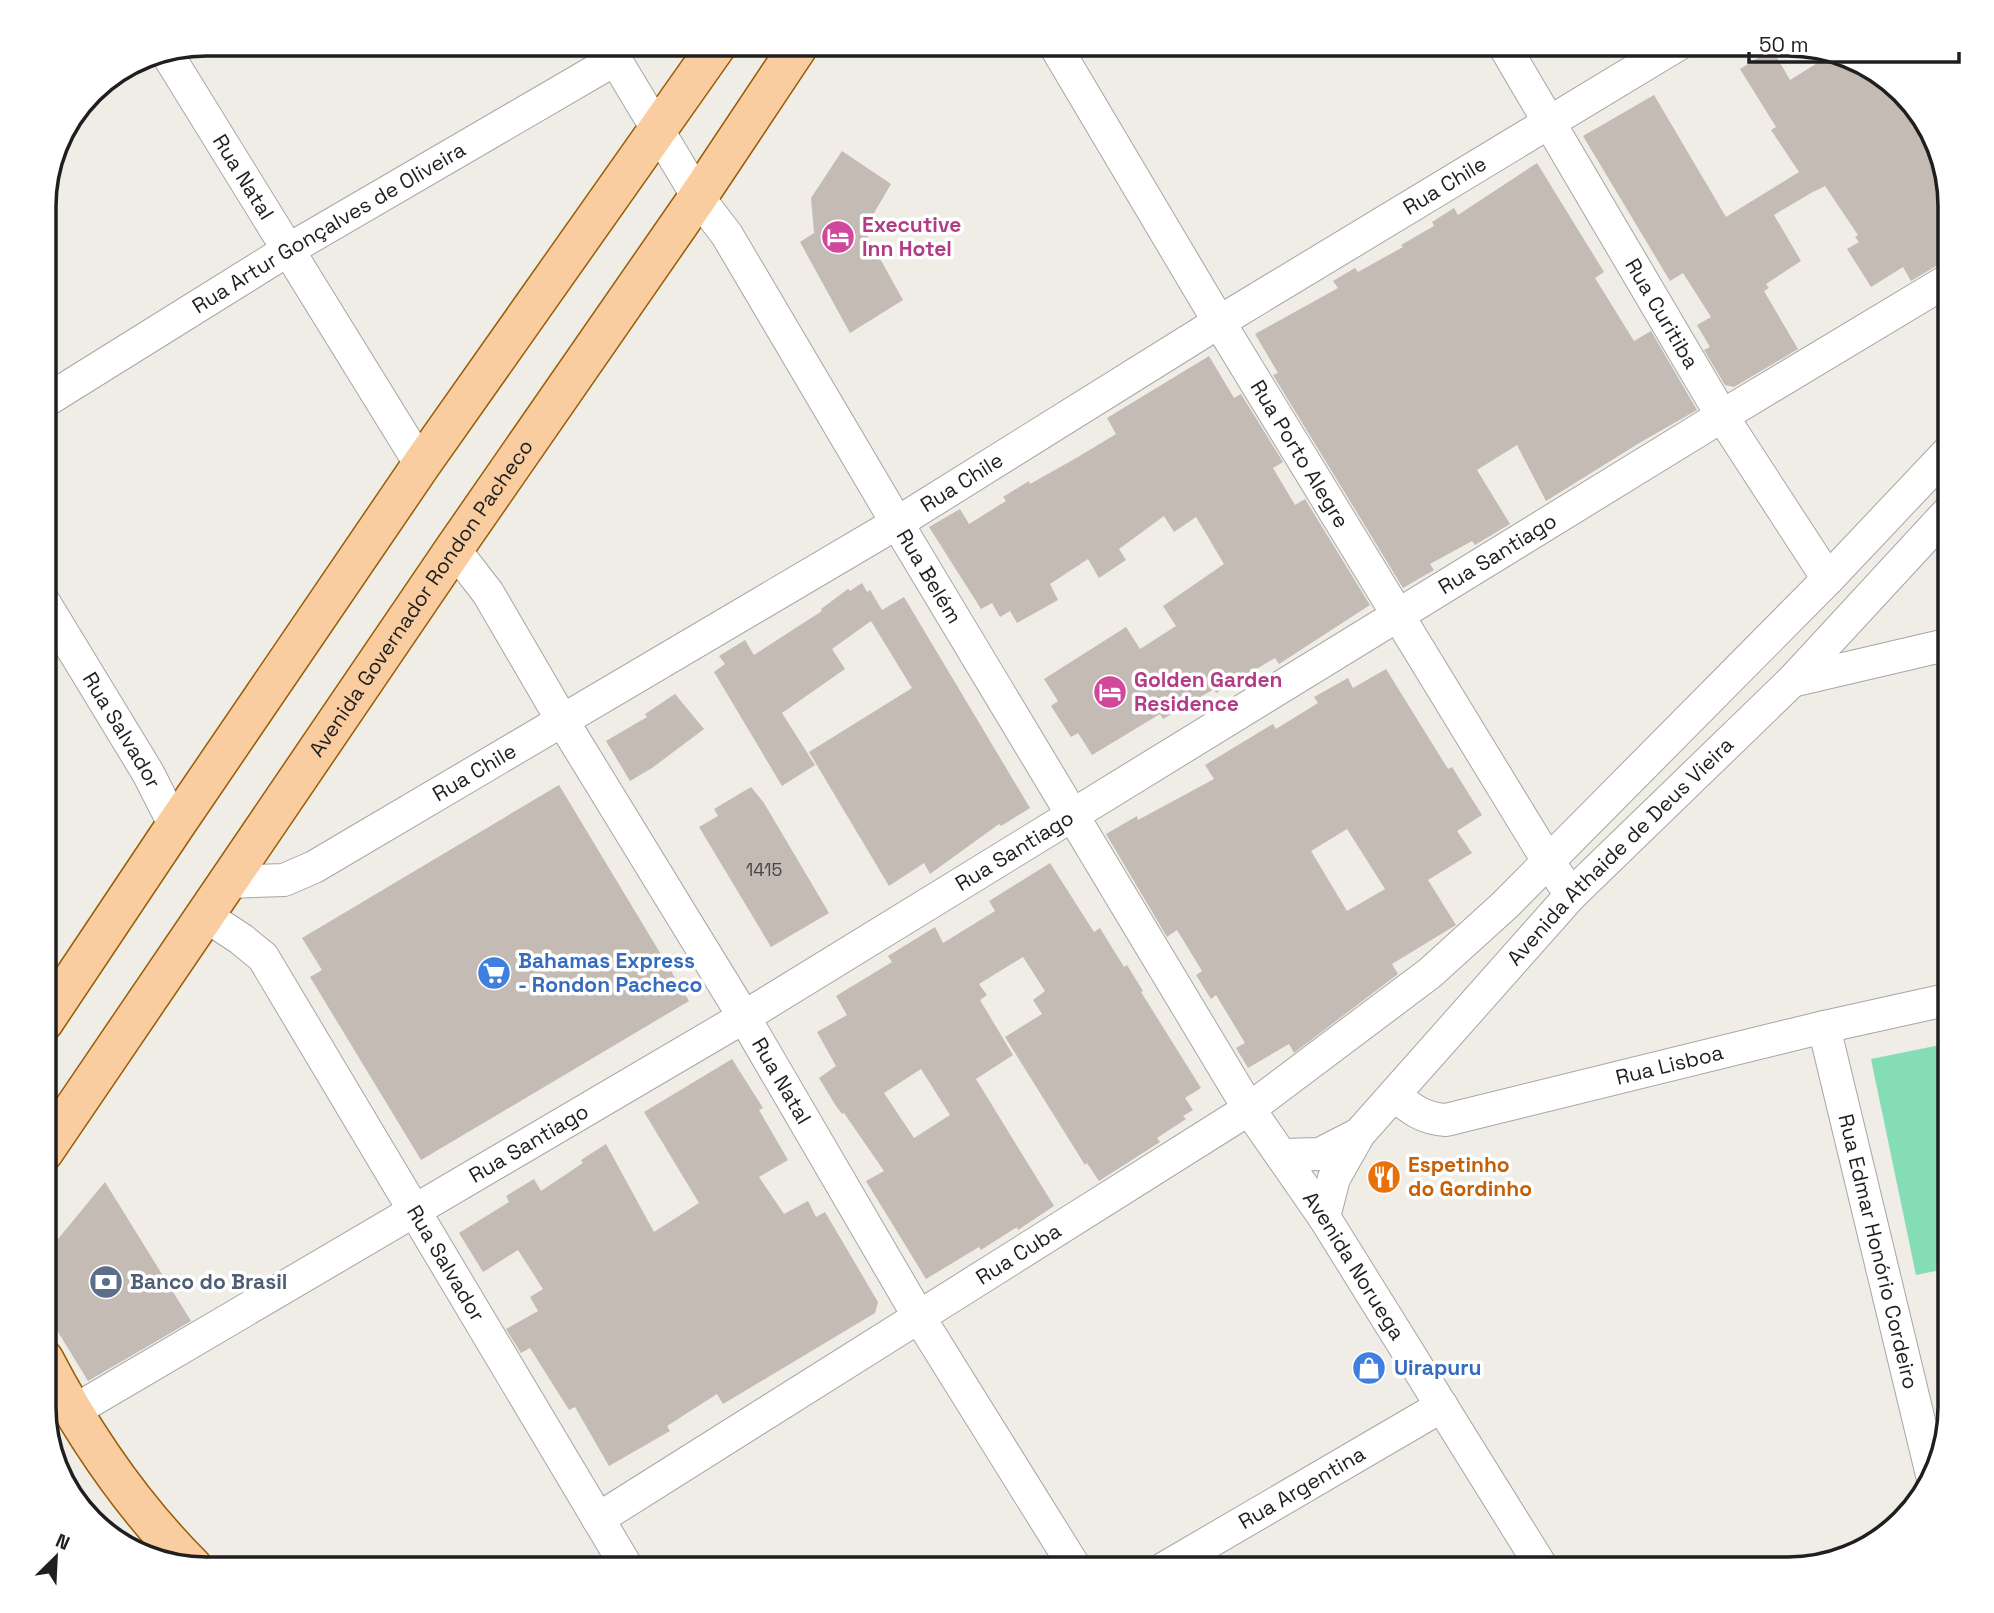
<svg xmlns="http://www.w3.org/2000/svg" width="1994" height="1613" viewBox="0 0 1994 1613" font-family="'Space Grotesk',sans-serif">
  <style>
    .pitch { fill: #85ddb5 }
    .building { fill: #c4bbb5; fill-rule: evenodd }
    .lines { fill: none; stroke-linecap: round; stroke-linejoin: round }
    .minor-casing { stroke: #a6a6a6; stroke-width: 34 }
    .major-casing { stroke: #985c02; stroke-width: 41 }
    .minor { stroke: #fff; stroke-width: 32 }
    .major { stroke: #facda0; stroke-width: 38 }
    .labels { text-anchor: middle; stroke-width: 7; stroke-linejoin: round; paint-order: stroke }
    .number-label { font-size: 18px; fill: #484644 }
    .street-label { font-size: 21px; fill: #1f1f1f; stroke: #fff }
    .hotel-label { font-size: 21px; font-weight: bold; fill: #b23c85; stroke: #fff; text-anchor: start }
    .shop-label { font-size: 21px; font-weight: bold; fill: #366cbe; stroke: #fff; text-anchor: start }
    .food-label { font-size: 21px; font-weight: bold; fill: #c56008; stroke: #fff; text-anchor: start }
    .service-label { font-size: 21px; font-weight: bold; fill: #4e5e75; stroke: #fff; text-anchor: start }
    .rim { fill: none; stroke: #1f1f1f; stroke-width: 3.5 }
  </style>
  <rect width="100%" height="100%" fill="#f0ece6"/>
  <path class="pitch" d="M1950,1043v225l-34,7 -45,-216z"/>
  <path class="building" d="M1772,49l18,31 45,-28 8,2 10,18 10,-6 32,19 39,50 1,5 -10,6 18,29 7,31v54l-9,3 -30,18 -8,-14 -32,20 -24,-38 12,-7 -4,-5 3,-2 -33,-49 -14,7 -37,22 27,46 -35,23 3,4 -5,3 34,58 -64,38 -9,-2 -21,-35 6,-3 -13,-22 14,-8 -28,-44 -13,8 -87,-145 71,-41 72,122 73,-45 -28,-42 5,-3 -36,-58z
    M842,151l49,33 -27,46 39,70 -53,33 -50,-91 14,-9 -3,-35z
    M1537,163l67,109 -9,6 39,63 17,-10 46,79 -56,32 -95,59 -29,-56 -40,25 33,54 -35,21 -3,-4 -42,23 4,6 -31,18 -130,-213 5,-2 -23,-39 83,-46 -5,-7 22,-13 3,4 45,-25 -2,-2 33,-19 -2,-4 22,-14 4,7z
    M1209,356l25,42 7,-4 42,68 -10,6 22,37 10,-6 65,106 -91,59 -4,-6 -59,35 -2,-4 -51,30 -3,-5 -68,41 -14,-22 -7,4 -20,-31 7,-5 -14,-22 82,-52 14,22 36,-23 -13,-20 61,-42 -28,-47 -22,15 -10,-16 -45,33 7,11 -27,18 -11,-19 -38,25 8,16 -41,23 -7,-12 -10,6 -8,-14 -11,6 -52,-82 31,-18 9,15 37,-23 -3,-4 26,-16 1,3 48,-27 38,-23 -9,-16z
    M862,583l5,9 3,-2 12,20 22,-13 126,211 -29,18 -2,-2 -69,50 -6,-11 -35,23 -80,-134 103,-64 -41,-67 -39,28 13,20 -63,44 33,52 -33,21 -68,-114 11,-8 -6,-8 26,-16 9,15 68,-44 -1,-2 27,-20 2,2z
    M1386,669l62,100 4,-2 30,48 -25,16 15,22 -44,27 28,45 -64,39 6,10 -104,79 -5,-9 -41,24 -12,-20 9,-5 -29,-48 -5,4 -15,-24 6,-4 -25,-41 -10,7 -61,-103 31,-18 1,4 76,-41 -9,-14 68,-41 3,5 42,-26 -4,-6 34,-19 5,10zM1347,829l38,60 -38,22 -36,-60z
    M675,694l29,35 -52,39 -22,13 -24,-40 41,-24 -2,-3z
    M559,785l130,216 -268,159 -111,-183 12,-7 -20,-32z
    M751,787l13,16 65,110 -58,34 -72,-120 19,-11 -4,-7z
    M1050,863l44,69 6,-4 24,39 3,-2 16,26 -2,1 60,96 -16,10 8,12 -10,6 3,3 -29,19 3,4 -61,39 -12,-18 -2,2 -80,-128 37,-23 -9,-14 12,-9 -22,-34 -44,27 8,11 -7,5 33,55 -37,24 78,127 -36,24 -1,-3 -36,23 -2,-3 -53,32 -60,-98 18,-10 -40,-58 -2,1 -6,-8 -17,-28 17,-12 -19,-34 30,-17 -11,-19 56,-34 -4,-6 47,-29 8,16 52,-32 -6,-10zM921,1069l29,46 -36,23 -30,-45z
    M732,1059l31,49 -4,2 29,50 -29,17 25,37 24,-13 8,16 9,-5 53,90 -3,11 -152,91 -6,-10 -50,32 3,5 -61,35 -34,-59 -6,3 -39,-62 -9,5 -15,-24 32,-18 -8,-14 13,-8 -25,-39 -35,22 -24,-39 50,-31 -3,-6 28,-17 7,12 42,-28 -2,-3 25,-16 48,88 45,-29 -55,-91z
    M105,1182l86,139 -103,60 -44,-72v-53z"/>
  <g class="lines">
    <g class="minor-casing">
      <g id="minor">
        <path id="s1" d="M606,44l92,153 29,38 170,288 352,586 75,108 219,352"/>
        <path id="s2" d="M1054,44l165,278 329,539 23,34"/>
        <path id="s3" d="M1503,44l219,372 106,163"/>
        <path id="s4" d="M166,52l255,413"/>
        <path id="s5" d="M44,402l244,-152 328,-191"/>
        <path id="s6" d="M454,549l34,44 74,127 182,297 175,300 157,252"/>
        <path id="s7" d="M44,602l104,171 27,53"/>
        <path d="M1792,681l158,-37"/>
        <path id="s8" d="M228,882l56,-2 30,-13 583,-344 322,-201 460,-278"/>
        <path id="s9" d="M206,916l35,23 22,18 365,612"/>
        <path id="s10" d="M1824,1027l108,448"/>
        <path id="s11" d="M1394,1095c17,14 30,24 52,25l378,-93 126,-28"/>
        <path d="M1282,1155l38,-1 39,-20"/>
        <path id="s12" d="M1324,1217l10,-39 25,-44 212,-239 221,-214 158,-171"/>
        <path id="s13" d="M72,1412l672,-395 978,-601 228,-137"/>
        <path id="s14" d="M598,1519l651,-410 181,-136 75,-68 323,-326 122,-129"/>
        <path id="s15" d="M1163,1569l279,-163"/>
      </g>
    </g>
    <g class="major-casing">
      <g id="major">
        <path d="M44,1022l131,-196 246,-361 297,-421"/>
        <path id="s16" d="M44,1152l410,-603 244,-352 102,-153"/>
        <path d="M44,1359c39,75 89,148 149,208"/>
      </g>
    </g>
    <use href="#minor" class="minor"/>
    <use href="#major" class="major"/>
  </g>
  <defs>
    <g id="hotel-disc" transform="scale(1.75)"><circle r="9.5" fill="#d1479c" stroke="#fff"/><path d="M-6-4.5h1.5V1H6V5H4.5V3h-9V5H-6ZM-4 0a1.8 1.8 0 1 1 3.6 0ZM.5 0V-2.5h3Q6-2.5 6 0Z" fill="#fff"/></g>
    <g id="supermarket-disc" transform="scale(1.75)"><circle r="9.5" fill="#3f7fe0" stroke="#fff"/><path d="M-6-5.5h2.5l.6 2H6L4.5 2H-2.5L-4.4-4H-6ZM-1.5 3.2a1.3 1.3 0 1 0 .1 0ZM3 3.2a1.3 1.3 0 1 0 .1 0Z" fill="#fff"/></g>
    <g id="restaurant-disc" transform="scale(1.75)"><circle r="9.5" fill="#e8710a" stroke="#fff"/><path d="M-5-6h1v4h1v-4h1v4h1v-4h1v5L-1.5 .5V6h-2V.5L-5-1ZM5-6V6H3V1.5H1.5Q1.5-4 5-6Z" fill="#fff"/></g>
    <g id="bank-disc" transform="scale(1.75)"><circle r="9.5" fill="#5c6f8a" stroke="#fff"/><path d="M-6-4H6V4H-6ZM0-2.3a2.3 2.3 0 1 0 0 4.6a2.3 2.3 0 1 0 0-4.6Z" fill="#fff"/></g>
    <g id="shop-disc" transform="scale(1.75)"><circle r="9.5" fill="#3f7fe0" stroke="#fff"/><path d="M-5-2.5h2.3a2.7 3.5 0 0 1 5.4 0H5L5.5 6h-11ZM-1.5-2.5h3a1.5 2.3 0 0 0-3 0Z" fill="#fff"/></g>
  </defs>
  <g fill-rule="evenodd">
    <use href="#hotel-disc" x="838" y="237"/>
    <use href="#hotel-disc" x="1110" y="692"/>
    <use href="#supermarket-disc" x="494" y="973"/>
    <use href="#restaurant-disc" x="1384" y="1177"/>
    <use href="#bank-disc" x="106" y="1282"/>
    <use href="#shop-disc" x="1369" y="1368"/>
  </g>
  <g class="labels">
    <g class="number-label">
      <text x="764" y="876">1415</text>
    </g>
    <g class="street-label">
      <text dy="7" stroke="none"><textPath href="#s4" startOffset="147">Rua Natal</textPath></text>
      <text dy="7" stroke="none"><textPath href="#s8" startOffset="1409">Rua Chile</textPath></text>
      <text dy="7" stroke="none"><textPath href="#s5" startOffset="334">Rua Artur Gonçalves de Oliveira</textPath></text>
      <text dy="7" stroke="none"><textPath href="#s3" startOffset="313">Rua Curitiba</textPath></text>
      <text dy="7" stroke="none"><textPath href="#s2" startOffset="478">Rua Porto Alegre</textPath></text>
      <text dy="7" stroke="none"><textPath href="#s8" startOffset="842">Rua Chile</textPath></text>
      <text dy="7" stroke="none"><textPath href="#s13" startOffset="1664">Rua Santiago</textPath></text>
      <text dy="7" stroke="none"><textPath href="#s1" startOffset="623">Rua Belém</textPath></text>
      <text dy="7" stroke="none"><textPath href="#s16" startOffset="670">Avenida Governador Rondon Pacheco</textPath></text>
      <text dy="7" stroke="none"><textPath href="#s7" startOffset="150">Rua Salvador</textPath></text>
      <text dy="7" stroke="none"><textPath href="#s8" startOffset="275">Rua Chile</textPath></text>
      <text dy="7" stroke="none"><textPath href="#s13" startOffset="1097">Rua Santiago</textPath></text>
      <text dy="7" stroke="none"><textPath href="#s12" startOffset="476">Avenida Athaide de Deus Vieira</textPath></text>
      <text dy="7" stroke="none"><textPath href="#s11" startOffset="289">Rua Lisboa</textPath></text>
      <text dy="7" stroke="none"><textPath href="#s6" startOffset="625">Rua Natal</textPath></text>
      <text dy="7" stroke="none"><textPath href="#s13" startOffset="530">Rua Santiago</textPath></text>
      <text dy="7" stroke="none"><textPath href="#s10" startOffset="231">Rua Edmar Honório Cordeiro</textPath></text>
      <text dy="7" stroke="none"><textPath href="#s14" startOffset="497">Rua Cuba</textPath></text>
      <text dy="7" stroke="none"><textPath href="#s9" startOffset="427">Rua Salvador</textPath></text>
      <text dy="7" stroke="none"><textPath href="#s1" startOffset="1433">Avenida Noruega</textPath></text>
      <text dy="7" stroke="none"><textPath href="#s15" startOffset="161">Rua Argentina</textPath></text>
    </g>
    <g class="hotel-label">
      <text x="862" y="232">Executive<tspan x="862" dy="24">Inn Hotel</tspan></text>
      <text x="1134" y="687">Golden Garden<tspan x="1134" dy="24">Residence</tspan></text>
    </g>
    <g class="shop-label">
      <text x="518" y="968">Bahamas Express<tspan x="518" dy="24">- Rondon Pacheco</tspan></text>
      <text x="1394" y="1375">Uirapuru</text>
    </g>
    <g class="food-label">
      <text x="1408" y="1172">Espetinho<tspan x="1408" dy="24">do Gordinho</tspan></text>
    </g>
    <g class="service-label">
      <text x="130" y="1289">Banco do Brasil</text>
    </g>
  </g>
  <path d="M0 0H1994V1613H0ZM206 56H1788A150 150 0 0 1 1938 206V1407A150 150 0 0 1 1788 1557H206A150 150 0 0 1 56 1407V206A150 150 0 0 1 206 56Z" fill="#fff" fill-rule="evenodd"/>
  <path class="rim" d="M206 56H1788A150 150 0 0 1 1938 206V1407A150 150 0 0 1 1788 1557H206A150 150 0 0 1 56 1407V206A150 150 0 0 1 206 56Z"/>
  <g transform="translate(56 1557) rotate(24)" stroke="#ffffff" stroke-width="5" paint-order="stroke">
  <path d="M0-5L12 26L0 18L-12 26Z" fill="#1f1f1f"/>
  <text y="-10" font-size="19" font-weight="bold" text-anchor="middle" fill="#1f1f1f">N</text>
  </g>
  <path d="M1749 52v10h210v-10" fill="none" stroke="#1f1f1f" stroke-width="3.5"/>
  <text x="1759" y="52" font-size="21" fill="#1f1f1f" stroke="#ffffff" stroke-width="5" paint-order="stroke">50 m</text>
</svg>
